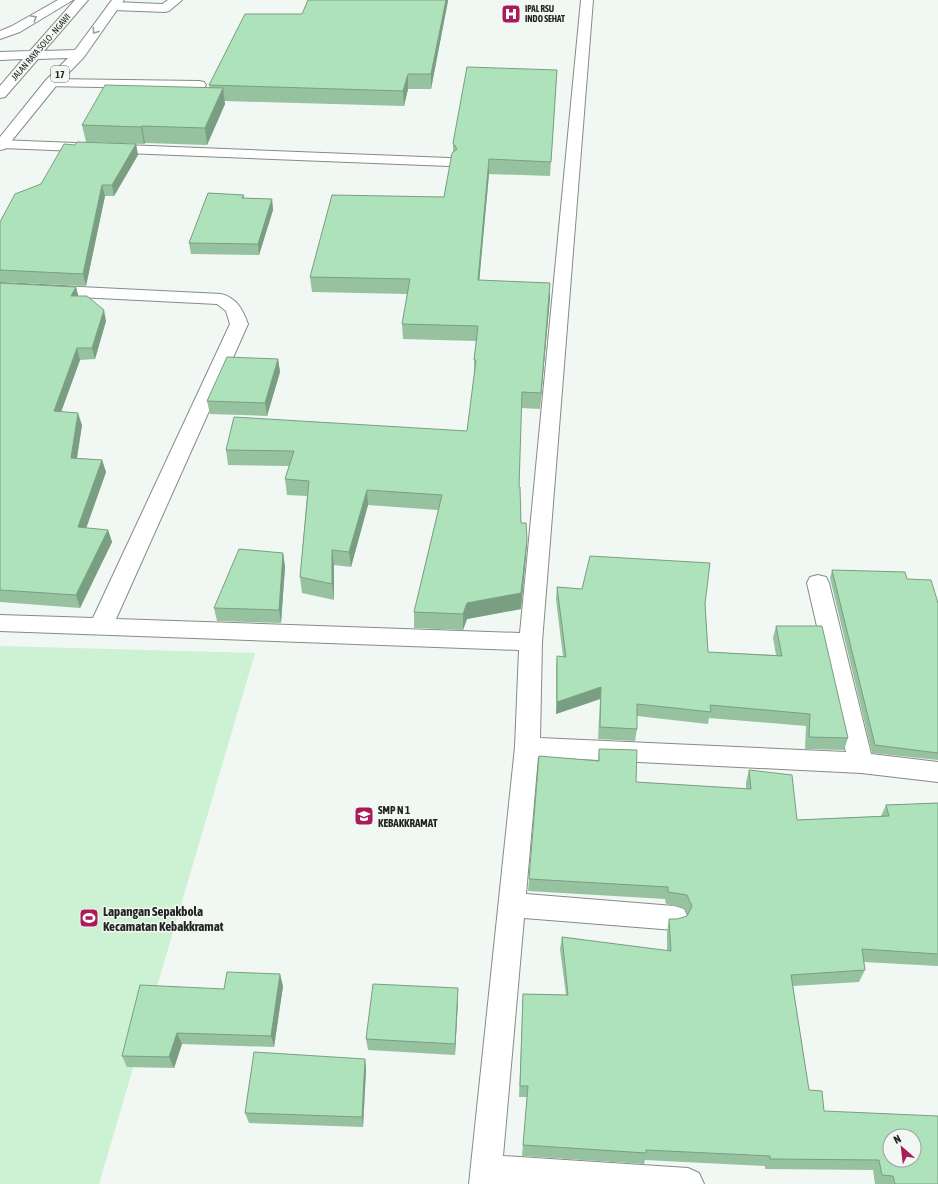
<svg xmlns="http://www.w3.org/2000/svg" width="938" height="1184" viewBox="0 0 938 1184" font-family="'Asap Condensed',sans-serif">
  <style>
    .green { fill: #ccf1d3 }
    .lines { fill: none; stroke-linecap: round; stroke-linejoin: round }
    .minor-casing { stroke: #868b87; stroke-width: 2 }
    .highway-casing { stroke: #868b87; stroke-width: 2 }
    .minor { fill: #fff; fill-rule: evenodd }
    .highway { fill: #fff; fill-rule: evenodd }
    .wall { fill: #96c2a0 }
    .shaded-wall { fill: #7a9e82 }
    .building { fill: #aee2ba; stroke: #7a9e82; fill-rule: evenodd }
    .oneway { stroke: #9c9c9c }
    .labels { text-anchor: middle; stroke-width: 3; stroke-linejoin: round; paint-order: stroke }
    .far-poi-label { font-size: 9px; font-weight: bold; fill: #222422; stroke: #f1f7f2; text-anchor: start }
    .far-street-label { font-size: 9px; fill: #222422; stroke: #f1f7f2 }
    .shield { fill: #f1f7f2; stroke: #606360; stroke-width: 1 }
    .shield-label { font-size: 10px; font-weight: bold; fill: #222422 }
    .poi-label { font-size: 11px; font-weight: bold; fill: #222422; stroke: #f1f7f2; text-anchor: start }
    .near-poi-label { font-size: 13px; font-weight: bold; fill: #222422; stroke: #f1f7f2; text-anchor: start }
  </style>
  <rect width="100%" height="100%" fill="#f1f7f2"/>
  <path class="green" d="M0,646l255,7 -156,531h-99z"/>
  <g class="lines">
    <g class="minor-casing">
      <path id="minor" d="M168,0h14l-13,11 -4,1 -52,-2 -6,-4 6,-4 49,2z
        M581,0h12l-51,642 -2,96 306,14 -39,-169 3,-6 8,-2 8,2 3,6 42,171 67,8v20l-77,-9 -323,-16 -12,137 148,12 10,3 4,9 -4,9 -10,3 -150,-12 -21,238 185,12 11,5 5,11h-235l46,-437 4,-97 -519,-19v-16l93,3 137,-294 -4,-13 -9,-7 -217,-11v-10l221,11c16,4 22,16 27,30l-132,295 404,14z
        M51,79l148,2 5,1 2,3 -2,3 -5,1 -153,-3 -2,-3 2,-3z
        M0,140l449,18 5,1 2,3 -2,3 -5,1 -447,-18h-2z"/>
    </g>
    <g class="highway-casing">
      <path id="highway" d="M58,0h15l-53,32 -20,7v-8l12,-5z
        M75,0h13l-44,51 31,-1 37,-50h12l-40,57 -28,29 -51,63 -5,1v-13l46,-57 22,-22 -30,1 -33,38 -5,1v-12l23,-27 -23,1v-8l30,-1z"/>
    </g>
    <use href="#minor" class="minor"/>
    <use href="#highway" class="highway"/>
  </g>
  <path class="wall" d="M308,0h140l-17,89h-23l-4,17 -180,-5 1,3 -18,41 -62,-2 -1,1 -58,-2 -4,-17 128,-37 -1,-3 93,-71z
    M557,70l-7,106 -61,-2 -10,106 71,18 -10,111 -19,-1 -2,79 2,36 6,17 -1,16 -5,53 -54,10 -4,11 -49,-2v-16l24,-102 -70,-5 -17,62 -17,-2v35l-32,-7 -2,-16 7,-81 -20,-1 -2,-16 4,-13 -61,-1 -2,-15 241,-19 7,-55v-16l2,-19 -73,-2 -1,-15 5,-30 -95,-2 -2,-15 134,-80 9,-46v-8z
    M136,144l2,11 -24,41h-9l-19,90 -86,-4v-60l41,-38 34,-39z
    M244,195v3l28,1 1,11 -14,45 -68,-1 -2,-11z
    M0,283l76,4 2,9 28,25 -11,38 -15,1 -19,52 21,13 -5,33 25,2 4,12 -20,56 22,2 4,12 -32,66 -80,-6z
    M278,359l2,13 -13,44 -57,-2 -3,-13z
    M283,553l2,14 -4,56 -64,-2 -3,-13z
    M832,570l75,9 31,24v157l-66,-7 -42,-175z
    M557,587l148,17 3,48 68,3 -3,-17 3,-12 72,112 -4,12 -39,-1 1,-23 -97,-8 -1,6 -71,-8v13l-2,12 -37,-2 2,-40 -44,15v-46l1,-12 6,1 -7,-58z
    M599,749l37,33 110,7v-7l3,-12 48,50 84,-4 5,-11 52,-2v163l-74,-4 1,8 -6,12 -66,4 16,104 15,21 114,73h-63l-2,-14 -108,-1v-3l-120,-6 -1,4 -122,-8 5,-59h-8l4,-103 43,1 -6,-46 2,-12 105,14v-20l2,-12h8l10,-3 1,-1 -4,-7 -18,-4 -1,-5 -137,-8 1,-12 69,-118z
    M283,986l-9,61 -92,-3 -8,24 -47,-1 -5,-11 102,-67z
    M458,1000l-3,55 -87,-5 -2,-11z
    M365,1059l1,11 -3,57 -114,-4 -4,-10z"/>
  <path class="shaded-wall" d="M446,0h2v1l-17,88v-15z
    M408,74v15l-4,17 -1,-15z
    M223,88l2,16 -18,41 -2,-17z
    M142,126l3,17 -1,1 -3,-17z
    M136,144l2,11 -24,41 -2,-11z
    M489,159v15l-11,121v-15z
    M102,185l3,11 -19,90 -3,-12z
    M272,199l1,11 -14,45 -1,-11z
    M550,283v15l-10,111 1,-16z
    M76,287l3,12 -8,-3z
    M104,310l2,11 -11,38 -3,-11z
    M77,348l3,12 -23,63 -3,-12z
    M278,359l2,13 -13,44 -2,-13z
    M78,413l4,12 -7,45 -4,-12z
    M102,460l4,12 -24,68 -4,-13z
    M367,490l1,15 -17,62 -2,-15z
    M108,530l4,12 -32,66 -4,-13z
    M527,540l-1,16 -5,53 -54,10 -4,11v-16l4,-11z
    M332,550l2,15v35l-2,-16z
    M283,553l2,14 -4,56 -2,-13z
    M601,687l-1,12 -44,15 1,-12z
    M280,974l3,12 -9,61 -3,-11z
    M458,988v12l-3,55v-11z
    M177,1033l5,11 -8,24 -5,-11z
    M365,1059l1,11 -3,57 -1,-10z"/>
  <path class="building" d="M308,0h138l-15,74h-23l-5,17 -194,-6 36,-71h57z
    M467,67l90,3 -6,92 -62,-3 -11,121 72,3 -9,110 -19,-1 -3,95h1l1,36h5l1,17 -6,53 -54,10 -4,11 -49,-2 28,-117 -75,-5 -18,62 -17,-2v34l-32,-7 9,-96 -24,-2 9,-28 -68,-1 8,-33 233,14 9,-71h-2l4,-34 -76,-2 8,-45 -100,-2 22,-82 112,2 8,-44 5,-4 -4,-6z
    M105,85l118,3 -18,40 -63,-2 -1,1 -59,-2z
    M77,142l59,2 -24,41h-10l-19,89 -83,-4v-48l15,-28 26,-10 23,-40 11,1z
    M208,193l36,2 -2,3 30,1 -14,45 -69,-1z
    M0,283l76,4 -5,9h16l17,14 -12,38h-15l-23,63 24,2 -7,45 31,2 -24,67 30,3 -32,65 -76,-5z
    M227,357l51,2 -13,44 -58,-2z
    M239,549l44,4 -4,57 -65,-2z
    M590,556l120,7 -5,41 3,48 74,4 -6,-30h46l26,112 -39,-1 1,-23 -100,-9 1,7 -74,-8v25l-37,-2 1,-40 -44,15v-46l9,1 -9,-70 25,2z
    M832,570l73,2 2,7 24,1 7,23v150l-63,-8z
    M599,749l38,1 -1,32 115,7 -2,-19 43,5 5,45 92,-4 -3,-11 52,-2v151l-76,-5 3,21 -74,5 18,115 13,1 2,20 114,5v68h-43l-2,-8 -11,-1 -3,-15 -109,-1v-3l-124,-6v3l-123,-8 5,-59h-8l3,-92 45,1 -6,-58 109,14 -2,-32h8l10,-3 5,-10 -5,-11 -19,-3v-5l-139,-8 10,-123 60,5zM890,1136h24v24h-24z
    M227,972l53,2 -9,62 -94,-3 -8,24 -47,-1 18,-71 84,4z
    M373,984l85,4 -3,56 -89,-5z
    M254,1052l111,7 -3,58 -117,-4z"/>
  <defs><path id="oneway-chevron" d="M-2-3.5L2.5 0L-2 3.5" fill="none" stroke-width="1.6" stroke-linecap="round" stroke-linejoin="round"/></defs>
  <g class="oneway">
    <use href="#oneway-chevron" transform="translate(34 18) rotate(-31)"/>
    <use href="#oneway-chevron" transform="translate(95 31) rotate(126)"/>
  </g>
  <defs>
    <g id="hospital-square" transform="scale(1)"><rect x="-9" y="-9" width="18" height="18" rx="4" fill="#a91b59" stroke="#f1f7f2"/><path d="M-5-5h3v3.5h4V-5h3V5h-3V1.5h-4V5h-3Z" fill="#fff"/></g>
    <g id="school-square" transform="scale(1)"><rect x="-9" y="-9" width="18" height="18" rx="4" fill="#a91b59" stroke="#f1f7f2"/><path d="M0-5L7-2L0 1L-7-2ZM-4 1L0 2.5L4 1V4Q0 6-4 4Z" fill="#fff"/></g>
    <g id="stadium-square" transform="scale(1)"><rect x="-9" y="-9" width="18" height="18" rx="4" fill="#a91b59" stroke="#f1f7f2"/><path d="M0-5a6.5 5 0 1 0 0 10a6.5 5 0 1 0 0-10ZM-3.5-1.8h7v3.6h-7Z" fill="#fff"/></g>
  </defs>
  <g fill-rule="evenodd">
    <use href="#hospital-square" x="511" y="14"/>
    <use href="#school-square" x="364" y="816"/>
    <use href="#stadium-square" x="89" y="918"/>
  </g>
  <g class="labels">
    <g class="far-poi-label">
      <text x="525" y="12">IPAL RSU<tspan x="525" dy="10">INDO SEHAT</tspan></text>
    </g>
    <g class="far-street-label">
      <text transform="translate(41 47) rotate(-49)" y="3">JALAN RAYA SOLO - NGAWI</text>
    </g>
    <rect class="shield" x="51" y="66" width="18" height="16" rx="3"/>
    <g class="shield-label">
      <text x="60" y="78">17</text>
    </g>
    <g class="poi-label">
      <text x="378" y="814">SMP N 1<tspan x="378" dy="13">KEBAKKRAMAT</tspan></text>
    </g>
    <g class="near-poi-label">
      <text x="103" y="916">Lapangan Sepakbola<tspan x="103" dy="15">Kecamatan Kebakkramat</tspan></text>
    </g>
  </g>
  <g transform="translate(902 1148) rotate(332)"><circle r="19" fill="#f1f7f2" stroke="#9ea39f"/>
  <path d="M0-3L7 15L0 10L-7 15Z" fill="#a91b59"/>
  <text y="-6" font-size="11" font-weight="bold" text-anchor="middle" fill="#222422">N</text>
  </g>
</svg>
